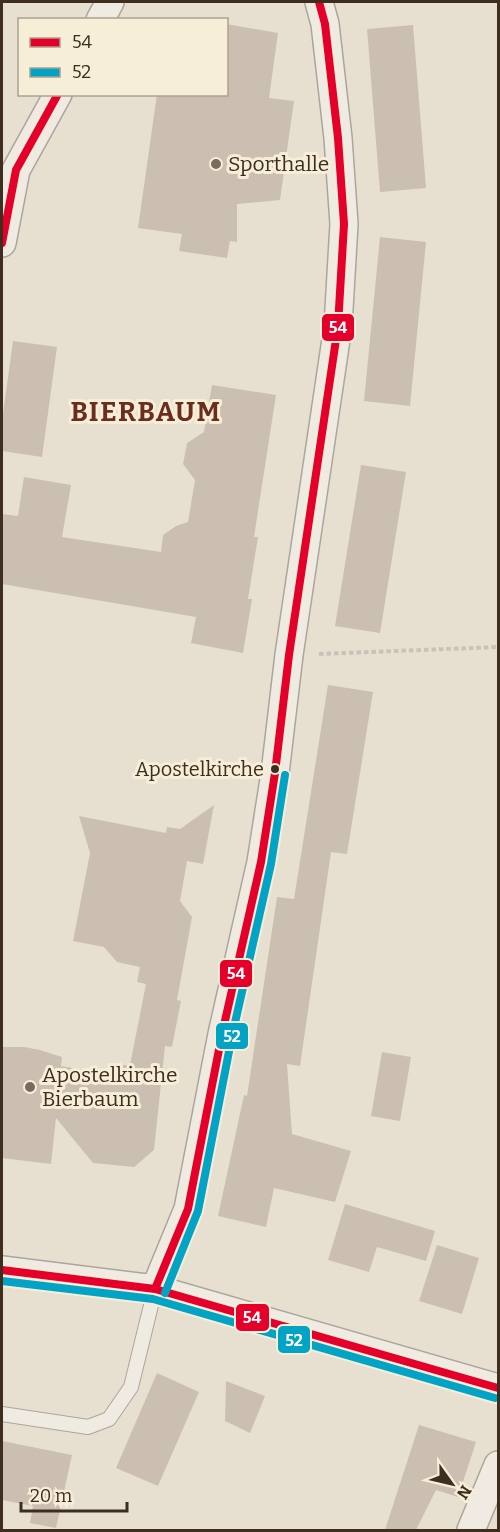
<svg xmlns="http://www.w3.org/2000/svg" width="500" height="1532" viewBox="0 0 500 1532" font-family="Bitter,serif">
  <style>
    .building { fill: #cbbfb2 }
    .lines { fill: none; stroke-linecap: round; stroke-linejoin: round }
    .service-casing { stroke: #ada599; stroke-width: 16 }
    .minor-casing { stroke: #ada599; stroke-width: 30 }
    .path { stroke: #c8c2b9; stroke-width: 4; stroke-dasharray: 4.5 3; stroke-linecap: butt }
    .service { stroke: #efebe3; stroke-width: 14 }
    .minor { stroke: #efebe3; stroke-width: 27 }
    .bus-1-casing { stroke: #f7eed8; stroke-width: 12 }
    .bus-2-casing { stroke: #f7eed8; stroke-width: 12 }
    .bus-1 { stroke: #e4002b; stroke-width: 8 }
    .bus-2 { stroke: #03a3c5; stroke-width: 8 }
    .poi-dot { fill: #786c5e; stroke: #f7eed8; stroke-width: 2 }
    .bus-dot { fill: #3d2e20; stroke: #f7eed8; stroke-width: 2 }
    .labels { text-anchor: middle; stroke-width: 6; stroke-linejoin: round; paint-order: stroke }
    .bus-label { font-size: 20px; fill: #3d2e20; stroke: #f7eed8; text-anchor: end }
    .poi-label { font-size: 21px; fill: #3d2e20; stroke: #f7eed8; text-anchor: start }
    .district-label { font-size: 27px; font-weight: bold; letter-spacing: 1.5px; fill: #6b2e1e; stroke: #f7eed8 }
    .line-badge { stroke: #f7eed8; stroke-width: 2 }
    .badge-label { font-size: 16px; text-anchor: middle; font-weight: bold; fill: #fff }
  </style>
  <rect width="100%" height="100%" fill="#e7e0d1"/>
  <path class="building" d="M226,24l52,9 -9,65 25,3 -14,99 -43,4v38l-7,-1 -3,17 -48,-7 3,-17 -44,-6 19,-134h69z
    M413,25l13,163 -46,4 -13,-163z
    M380,237l46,5 -16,164 -46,-5z
    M13,341l44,6 -15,110 -40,-6v-30z
    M212,385l64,10 -22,142h4l-10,62h4l-9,54 -52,-10 5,-26 -194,-33v-70l16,2 6,-39 47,8 -9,52 99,15 2,-17 13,-9 12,-4 7,-42 -12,-16 4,-21 17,-11z
    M361,465l45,7 -26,161 -45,-7z
    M328,685l45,7 -26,162 -16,-2 -31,214 -13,-2 5,70 59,17 -16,51 -61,-14 -8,39 -48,-11 26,-121 3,1 30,-199 17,2z
    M214,805l-11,59 -16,-3 -7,40 12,16 -15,83 4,1 -9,46 -7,-1 -11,104 -20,17 -41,-4 -37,-45 -5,46 -49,-6v-111h22l16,3 22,7 -1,9 61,11v-12h8l16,-81 -9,-2 3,-15 -23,-5 -13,-15 -31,-6 17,-88 -11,-37 87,17 1,-6 13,2z
    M382,1052l29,5 -11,64 -29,-5z
    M345,1204l90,27 -9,30 -49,-14 -8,25 -41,-12z
    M437,1245l42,13 -17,56 -43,-13z
    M157,1373l42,19 -41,94 -42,-18z
    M226,1381l39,15 -15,37 -25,-12z
    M419,1425l57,17 -18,55 -22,-7 -20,40h-31z
    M2,1441l70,14 -16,73 -26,-5 3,-17 -31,-6z"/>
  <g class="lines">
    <g class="service-casing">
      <path id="service" d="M2,1414l86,13 21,-8 22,-32 24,-98"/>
    </g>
    <g class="minor-casing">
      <path id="minor" d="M100,20l10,-18
        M2,243l14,-73 42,-76
        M2,1270l153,19 343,99
        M155,1289l33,-80 34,-175 39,-172 14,-89 14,-118 49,-329 6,-102 -6,-86 -13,-114 -6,-22
        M471,1530l27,-65"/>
    </g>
    <path class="path" d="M319,654l179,-7"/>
    <use href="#service" class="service"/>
    <use href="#minor" class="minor"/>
    <g class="bus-1-casing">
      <path id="bus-1" d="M2,243l14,-73 42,-76
        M2,1270l153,19 343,99
        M155,1289l33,-80 34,-175 39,-172 14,-89 14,-118 49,-329 6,-102 -6,-86 -13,-114 -6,-22"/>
    </g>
    <g class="bus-2-casing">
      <path id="bus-2" d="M2,1281l151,18 342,99
        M165,1293l33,-82 34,-175 39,-172 14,-89"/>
    </g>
    <use href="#bus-1" class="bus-1"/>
    <use href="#bus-2" class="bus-2"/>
  </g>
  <g class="poi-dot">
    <circle cx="216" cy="164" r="6"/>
    <circle cx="30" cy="1087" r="6"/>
  </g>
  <circle class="bus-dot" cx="275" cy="769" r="5"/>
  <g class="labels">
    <g class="bus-label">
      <text x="264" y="776">Apostelkirche</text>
    </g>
    <g class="poi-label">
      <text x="228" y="171">Sporthalle</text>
      <text x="42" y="1082">Apostelkirche<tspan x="42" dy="24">Bierbaum</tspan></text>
    </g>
    <g class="district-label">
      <text x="146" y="421">BIERBAUM</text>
    </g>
  </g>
  <g class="line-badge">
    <rect x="321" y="313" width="34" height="29" rx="6" fill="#e4002b"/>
    <rect x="219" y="959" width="34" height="29" rx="6" fill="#e4002b"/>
    <rect x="215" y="1022" width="34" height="28" rx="6" fill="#03a3c5"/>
    <rect x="235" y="1303" width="35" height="29" rx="6" fill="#e4002b"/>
    <rect x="277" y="1325" width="34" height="29" rx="6" fill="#03a3c5"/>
  </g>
  <g class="badge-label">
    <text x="338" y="333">54</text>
    <text x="236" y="979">54</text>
    <text x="232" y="1042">52</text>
    <text x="252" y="1323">54</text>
    <text x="294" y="1346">52</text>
  </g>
  <rect width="500" height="1532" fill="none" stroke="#3d2e20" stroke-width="6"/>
  <rect x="18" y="18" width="210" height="78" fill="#f7eed8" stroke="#ada18e" stroke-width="1.5"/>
  <rect x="30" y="38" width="30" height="9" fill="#e4002b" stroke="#ada18e" stroke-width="1.5"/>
  <text x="72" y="48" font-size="18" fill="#3d2e20">54</text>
  <rect x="30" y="68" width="30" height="9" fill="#03a3c5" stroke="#ada18e" stroke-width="1.5"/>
  <text x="72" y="78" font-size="18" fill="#3d2e20">52</text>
  <g transform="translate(452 1484) rotate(124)" stroke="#f7eed8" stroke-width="4.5" paint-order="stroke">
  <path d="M0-4.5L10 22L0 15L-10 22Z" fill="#3d2e20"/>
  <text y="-9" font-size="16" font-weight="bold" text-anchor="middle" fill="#3d2e20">N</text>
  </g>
  <path d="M21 1502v9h106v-9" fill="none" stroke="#3d2e20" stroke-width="3"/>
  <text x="30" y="1502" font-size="18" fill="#3d2e20" stroke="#f7eed8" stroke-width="4.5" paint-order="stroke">20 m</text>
</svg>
